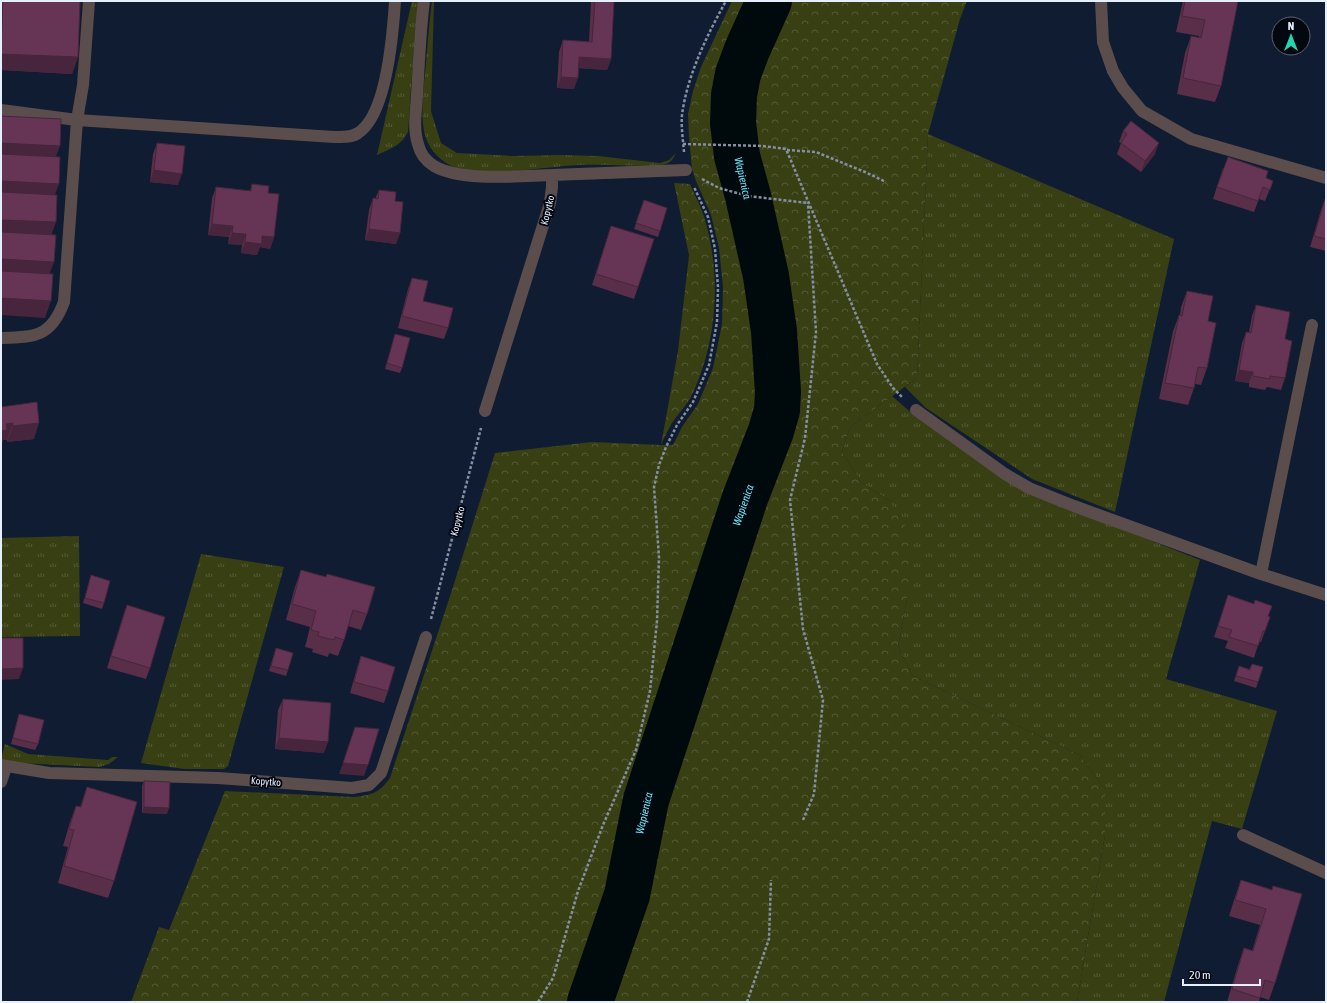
<svg xmlns="http://www.w3.org/2000/svg" width="1327" height="1003" viewBox="0 0 1327 1003" font-family="'Asap Condensed',sans-serif">
  <style>
    .grass { fill: url(#grass-tufts) }
    .forest { fill: url(#forest-crowns) }
    .lines { fill: none; stroke-linecap: round; stroke-linejoin: round }
    .river { stroke: #00090c; stroke-width: 46 }
    .path { stroke: #8690a2; stroke-width: 2.5; stroke-dasharray: 3 2; stroke-linecap: butt }
    .service { stroke: #5c4d4d; stroke-width: 12 }
    .minor { stroke: #5c4d4d; stroke-width: 12 }
    .wall { fill: #582e49 }
    .shaded-wall { fill: #47253c }
    .building { fill: #663555; stroke: #47253c }
    .labels { text-anchor: middle; stroke-width: 4; stroke-linejoin: round; paint-order: stroke }
    .street-label { font-size: 10px; fill: #e6effe; stroke: #030710 }
    .water-label { font-size: 11px; font-style: italic; fill: #6ae9f6; stroke: #030710 }
  </style>
  <defs>
    <pattern id="grass-tufts" width="24" height="20" patternUnits="userSpaceOnUse"><rect width="24" height="20" fill="#383f13"/><path d="M3 7l-1-3M5 7V3M7 7l1-3M15 17l-1-3M17 17v-4M19 17l1-3" fill="none" stroke="#555b36"/></pattern>
    <pattern id="forest-crowns" width="20" height="18" patternUnits="userSpaceOnUse"><rect width="20" height="18" fill="#383f13"/><path d="M2 6a3 3 0 1 1 6 0M12 15a3 3 0 1 1 6 0" fill="none" stroke="#555b36"/></pattern>
  </defs>
  <rect width="100%" height="100%" fill="#101c31"/>
  <path class="grass" d="M412,1h7l-4,31 -7,100c-6,13 -18,17 -31,23z
    M432,1h2l-3,110 10,32 16,10 56,3 48,-1 37,1 62,7 9,-3 7,-7c-4,10 -9,11 -18,13 -27,0 -53,-2 -79,-1 -38,2 -85,12 -122,3 -11,-3 -24,-14 -29,-25 -9,-18 -5,-50 -3,-69 2,-25 4,-49 7,-73z
    M928,134l246,105 -59,273 -83,-33 -106,-71 -21,-21 12,-9z
    M892,396l23,20 164,96 121,48 -34,119 111,32 -35,118 -30,-8 -48,181h-87l28,-167v-46l-25,-34 -167,-79 -15,-29 10,-54 -18,-92 -28,-18 -20,-31 8,-25z
    M79,536l1,100 -79,1v-99z
    M201,554l83,13 -56,199 -4,3h-40l-43,-6z
    M5,744l23,10 80,6 4,-3h6l-9,7 -10,3 -79,-4 -19,-4z"/>
  <path class="forest" d="M732,1h22l-21,46 -8,30 -6,33 1,26 35,145 6,51 4,56 -6,36 -26,63 -34,113 -59,173 -26,96 -46,133h-437l28,-75 10,3 56,-139 129,6c18,-2 25,-4 36,-19l63,-191 42,-134 97,-11 69,3 17,-94 11,-96 -15,-72 16,1c5,12 12,24 15,36 17,58 12,125 -15,179 -5,8 -13,16 -18,24 -4,7 -8,15 -11,22h12l9,-18 16,-23 15,-36 9,-44 1,-37 -4,-39 -8,-33 -15,-34 -4,-12 -3,-32 -1,-23 5,-23 8,-24z
    M787,1h180l-7,18 -32,115 -11,244 -67,49 -8,25 20,31 28,18 19,31 -1,61 -10,54 15,29 167,79 25,34v46l-28,167h-472l37,-100 18,-100 98,-298 28,-72 6,-36 -4,-65 -7,-56 -31,-136 -3,-31 4,-26 9,-26z"/>
  <g class="lines">
    <path class="river" d="M590,1002l37,-107 19,-95 99,-302 26,-67 6,-21 1,-18 -4,-61 -8,-55 -18,-80 -11,-40 -4,-33 1,-28 4,-21 9,-24 22,-49"/>
    <path class="path" d="M683,144l80,2 23,3 91,215 16,24 9,9
      M787,150l29,2 49,20 21,10
      M684,152c-1,-12 -3,-25 -2,-37 5,-39 25,-80 44,-114
      M702,179l17,9 29,8 60,7
      M431,619l50,-191
      M803,820l11,-26 9,-94 -20,-71 -13,-129 15,-62 11,-106 -8,-129
      M538,1002l15,-24 25,-87 25,-66 33,-75 14,-59 7,-70 2,-64 -5,-70 5,-22 7,-18 11,-22 16,-23 16,-37 8,-43 1,-35 -3,-38 -7,-32 -14,-30
      M747,1002l22,-63 2,-59"/>
    <path class="service" d="M1101,1l2,41 10,29 10,17 19,23 49,28 135,39
      M1,110l76,10 6,-35 6,-84
      M1,338c34,-1 50,-1 63,-36l13,-182 257,17c8,0 17,1 24,-4 29,-18 35,-100 37,-132
      M916,410l89,64 24,14 45,18 187,68 65,21
      M1261,574l51,-249
      M1,782l5,-15
      M1243,835l83,38"/>
    <path class="minor" d="M424,1c-4,31 -5,63 -7,94 -1,16 -4,34 1,49 2,9 8,17 16,22 28,16 85,10 118,9v12l-2,16 -65,208
      M552,175l134,-5
      M1,765l48,8 169,5 134,10 17,-3 12,-12 45,-136"/>
  </g>
  <path class="wall" d="M2,1h78l-2,56 -6,17 -71,-4v-67z
    M591,1h23l-3,58 -4,11 -28,-2 -5,21 -17,-1 2,-36 4,-12 26,2z
    M1183,1h55l-17,85 -6,16 -38,-8 8,-41 6,-17 8,2v-2l-23,-4z
    M1123,131l32,23 -14,18 -24,-18 4,-11 -2,-1z
    M157,143l21,42 -28,-3 3,-28z
    M1223,168l43,10 7,3 -8,20 -6,-2 -5,13 -41,-13z
    M252,184l16,9 6,44 -4,12 -10,-2 -3,8 -16,-2 1,-8 -14,-1 1,-7 -21,-2 4,-37 4,-11 34,4z
    M379,190l21,43 -4,11 -31,-4 4,-30 4,-12 2,1z
    M1325,199h1v52l-16,-4 11,-37z
    M644,200l23,8 -9,29 -24,-8z
    M611,226l27,61 -4,12 -42,-14z
    M412,278l11,23 25,27 -4,11 -46,-11 10,-39z
    M1187,291l21,30 -1,47 -6,17 -6,-1 -1,4 -6,17 -29,-6 14,-68 6,-16h1l1,-8z
    M1256,305l29,34v39l-4,12 -14,-3 -2,3 -16,-3v-4l-14,-2 7,-38 4,-11h3l3,-16z
    M395,334l7,34 -2,5 -15,-4z
    M1,407l33,32 -27,3v-2h-4z
    M301,570l66,44 -6,16 -13,-4 -4,14 -6,16 -9,-3 -1,4 -16,-5 1,-3 -8,-2 5,-20 -24,-7 9,-33z
    M91,575l13,28 -2,6 -19,-6z
    M1228,595l26,9 14,12 -3,15 -4,11h-2l-5,16 -29,-10 3,-7 -14,-4z
    M127,605l23,63 -4,11 -39,-11 16,-52z
    M276,648l12,22 -2,6 -17,-5z
    M361,656l27,35 -4,12 -34,-10 7,-25z
    M1252,664l6,18 -2,6 -22,-7 5,-15 10,3z
    M283,699l41,54 -49,-4 3,-39z
    M19,714l19,30 -3,6 -24,-6z
    M144,781l23,33 -25,-1v-27z
    M87,787l27,94 -6,17 -50,-15 10,-36 -5,-1 7,-24 6,-16 4,1z
    M1241,880l31,10 3,93 -6,17 -9,-3 -1,5h-32l11,-37 6,-17 8,3 8,-26 -31,-9 6,-19z"/>
  <path class="shaded-wall" d="M1,54l77,3 -6,17 -71,-4z
    M579,57l32,2 -4,11 -32,-2z
    M561,77l17,1 -4,11 -17,-1z
    M1,143l59,3 -6,16 -53,-2z
    M1159,143l-4,11 -14,18 4,-11z
    M154,170l28,4 -4,11 -28,-3z
    M1,181l58,3 -6,16 -52,-2z
    M1,220l55,2 -6,17 -49,-3z
    M212,224l21,2 -4,11 -21,-2z
    M369,229l31,4 -4,11 -31,-4z
    M232,233l14,1 -4,11 -14,-1z
    M262,236l12,1 -4,12 -10,-2 -3,8 -16,-2 4,-11z
    M1,259l53,3 -6,16 -47,-2z
    M1,298l50,3 -6,17 -44,-3z
    M1239,370l14,2 -4,11 -14,-2z
    M13,423l-6,17h-4l-2,6v-15l5,-7z
    M39,423l-5,16 -27,3 6,-16z
    M23,668l-4,11 -18,1v-11z
    M279,738l49,4 -4,11 -49,-4z
    M343,763l25,2 -4,11 -25,-2z
    M144,807l25,1 -2,6 -25,-1z"/>
  <path class="building" d="M3,1h77l-2,56 -77,-3z
    M595,1h19l-3,58 -32,-2 -1,21 -17,-1 2,-37 29,2z
    M1185,1h53l-17,85 -38,-8 8,-42 10,2 4,-18 -23,-4z
    M1,116l60,3 -1,27 -59,-3z
    M1131,121l28,22 -14,18 -24,-18 6,-9 -4,-3z
    M157,143l28,3 -3,28 -28,-4z
    M1,154l59,3 -1,27 -58,-3z
    M1228,157l40,14 -2,7 7,3 -3,9 -7,-3 -5,14 -41,-14z
    M252,184l17,2 -1,7 11,1 -5,43 -12,-1v8l-17,-2 1,-8 -14,-1 1,-7 -21,-2 4,-37 35,4z
    M379,190l17,2 -1,9 8,1 -3,31 -31,-4 4,-31 5,1z
    M1,192l56,3 -1,27 -55,-2z
    M1325,199h1v40l-12,-3z
    M644,200l23,8 -7,23 -24,-8z
    M611,226l43,13 -16,48 -42,-13z
    M1,232l55,3 -2,27 -53,-3z
    M1,271l52,3 -2,27 -50,-3z
    M412,278l16,3 -5,20 30,7 -5,20 -46,-12z
    M1187,291l26,5 -5,25 8,2 -9,45 -9,-1 -4,21 -29,-5 14,-68 3,1z
    M1256,305l34,7 -5,27 7,2 -7,37 -15,-2v3l-17,-3v-4l-14,-2 7,-38 5,1z
    M395,334l15,4 -8,30 -15,-5z
    M37,402l2,21 -26,3v-3l-7,1 1,6 -6,1v-24z
    M301,570l25,7 1,-3 48,13 -8,27 -14,-4 -9,30 -9,-3 -1,3 -16,-4 1,-4 -8,-2 5,-19 -24,-7z
    M91,575l19,6 -6,22 -19,-5z
    M1228,595l26,9 1,-4 17,6 -4,10 2,1 -5,14h-2l-5,15 -29,-9 3,-7 -14,-4z
    M127,605l38,12 -15,51 -39,-12z
    M1,638h22v30l-22,1z
    M276,648l17,5 -5,17 -17,-4z
    M361,656l34,11 -7,24 -34,-9z
    M1252,664l11,3 -5,15 -22,-6 3,-10 11,4z
    M283,699l48,4 -3,39 -49,-4z
    M19,714l25,6 -6,24 -25,-6z
    M355,727l24,2 -11,36 -25,-2z
    M144,781l26,1 -1,26 -25,-1z
    M87,787l50,15 -23,79 -50,-15 10,-36 -5,-1 7,-23 5,1z
    M1241,880l31,10 1,-4 29,8 -27,89 -10,-3 -5,18 -28,-9 12,-41 9,3 13,-42 -31,-9z"/>
  <g class="labels">
    <g class="street-label">
      <text transform="translate(547 210) rotate(-76)" y="4">Kopytko</text>
      <text transform="translate(457 521) rotate(-75)" y="4">Kopytko</text>
      <text transform="translate(266 781) rotate(4)" y="4">Kopytko</text>
    </g>
    <g class="water-label">
      <text transform="translate(743 178) rotate(77)" y="4">Wapienica</text>
      <text transform="translate(743 505) rotate(-71)" y="4">Wapienica</text>
      <text transform="translate(644 813) rotate(-77)" y="4">Wapienica</text>
    </g>
  </g>
  <rect width="1327" height="1003" fill="none" stroke="#e6effe" stroke-width="4"/>
  <g transform="translate(1291 36)"><circle r="19" fill="#030710" stroke="#5e646f"/>
  <path d="M0-3L7 15L0 10L-7 15Z" fill="#26d5ae"/>
  <text y="-6" font-size="11" font-weight="bold" text-anchor="middle" fill="#e6effe">N</text>
  </g>
  <path d="M1183 979v6h77v-6" fill="none" stroke="#e6effe" stroke-width="2"/>
  <text x="1189" y="979" font-size="12" fill="#e6effe" stroke="#030710" stroke-width="3" paint-order="stroke">20 m</text>
</svg>
